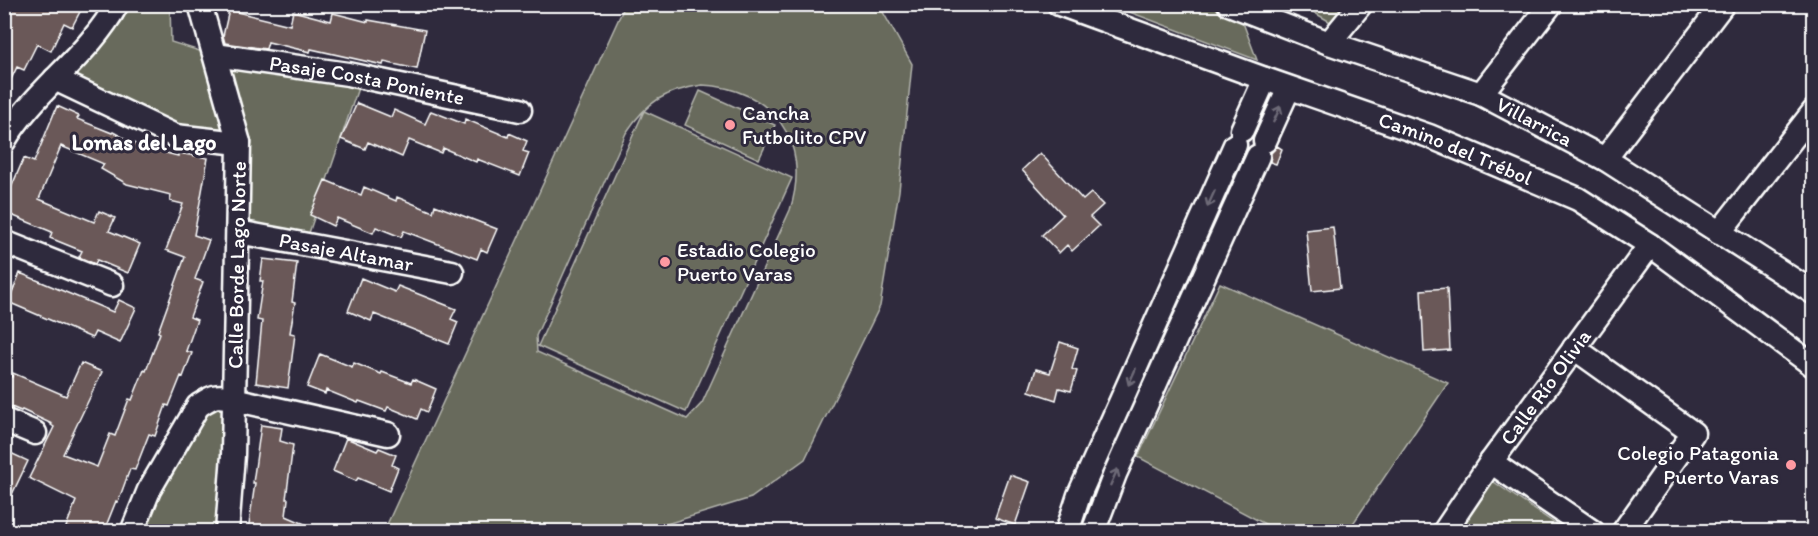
<svg xmlns="http://www.w3.org/2000/svg" width="1818" height="536" viewBox="0 0 1818 536" font-family="Itim,sans-serif">
  <style>
    .green { fill: #686b5c; stroke: #b4b5ae; stroke-width: 1.5; fill-rule: evenodd }
    .building { fill: #6a5858; stroke: #fff; stroke-width: 1.5 }
    .lines { fill: none; stroke-linecap: round; stroke-linejoin: round }
    .minor-casing { stroke: #fff; stroke-width: 27 }
    .minor { stroke: #2f2a3d; stroke-width: 22 }
    .oneway { stroke: #6d6a77 }
    .poi-dot { fill: #ff9aa2; stroke: #2f2a3d; stroke-width: 2 }
    .labels { text-anchor: middle; stroke-width: 6; stroke-linejoin: round; paint-order: stroke }
    .street-label { font-size: 21px; fill: #fff; stroke: #2f2a3d }
    .poi-label { font-size: 21px; fill: #fff; stroke: #2f2a3d; text-anchor: start }
    .neighbourhood-label { font-size: 22px; font-weight: bold; fill: #fff; stroke: #2f2a3d }
  </style>
  <rect width="100%" height="100%" fill="#2f2a3d"/>
  <filter id="ink" filterUnits="userSpaceOnUse"><feTurbulence type="fractalNoise" baseFrequency=".0167" numOctaves="2"/><feDisplacementMap in="SourceGraphic" scale="12" xChannelSelector="R" yChannelSelector="G"/><feConvolveMatrix kernelMatrix="1 2 1 2 8 2 1 2 1" color-interpolation-filters="sRGB"/></filter>
  <g filter="url(#ink)">
    <path class="green" d="M129,5h41l1,37 32,10 26,82 -52,-10 -105,-45 50,-58z
      M625,5h254l33,59 -13,127 -19,115 -75,153 -54,39 -107,33h-260zM702,85c71,3 110,57 88,125l-88,193 -15,16 -150,-67 -1,-16 90,-203c21,-32 39,-42 76,-48z
      M1111,5h105l26,15 15,40z
      M1301,5h46l-15,18z
      M225,62l134,23 -51,151 -61,-10z
      M700,91l75,34 -16,34 -74,-34z
      M644,111l148,67 -106,234 -148,-66z
      M1220,283l228,100 -100,148h-70l-140,-74z
      M228,388l-10,143 -79,1 64,-121z
      M1488,478l78,53 -114,1z"/>
    <path class="building" d="M8,4h76l-12,23 -8,-4 -13,28 -14,-7 -13,26 -7,-3 -13,27v-82z
      M229,10l61,15 3,-14 38,10 2,-8 35,9v-2l57,10 -8,39 -33,-7 -1,3 -72,-16 -1,3 -42,-10 -2,7 -41,-6 -2,-7z
      M357,103l34,14 3,-7 31,14 6,-13 33,13 1,-5 43,18 1,-4 18,8 -4,10 6,2 -9,23 -43,-17 -1,3 -33,-14 -2,5 -32,-13 -7,17 -34,-15 -3,7 -24,-10z
      M57,106l22,10 -2,3 35,14 1,-1 26,14 39,10v-3l30,5 -14,77 15,5 -14,39 8,3 -13,35 7,3 -11,31 6,2 -9,24 -2,-1 -12,30 -3,-1 -11,31 -6,-2 -14,36 -5,-1 -12,33 -2,-1 -12,30h-27l-11,-4 10,-26 -47,-23 25,-51 -3,-2 1,-1 -30,-14 -1,1 -17,-7v-30l8,3 1,-4 53,23 15,-33 21,9 -39,82 34,13 13,-33 5,2 14,-37 3,1 12,-30 2,1 14,-38 -2,-1 27,-75 -19,-7 17,-46 -13,-3 1,-6 -44,-11 -26,-15 3,-5 -43,-18 -22,53 55,23 5,-11 16,7 -6,13 31,13 -12,29 -31,-13 -2,4 -16,-7 3,-6 -32,-13 2,-6 -48,-20v-24l6,2 14,-32 10,4z
      M1277,146l5,3 -6,15 -6,-2 1,-9z
      M1040,153l43,47 8,-7 12,12 -13,12 9,9 -27,25 -5,-6 -8,8 -17,-18 21,-20 -41,-45z
      M325,180l36,15 3,-8 32,14 1,-4 36,15 2,-7 62,24 -10,23 -6,-3 -4,10 -73,-28 -3,6 -25,-10 -3,6 -36,-15 -4,8 -23,-11z
      M1333,227l7,61 -28,3 -6,-61z
      M263,259l34,4 -5,39 3,1 -5,30 5,1 -7,54 -32,-5 6,-62 -5,-1 6,-39h-3z
      M20,273l93,39 6,-12 17,8 -16,35 -25,-11 -3,6 -84,-36z
      M361,278l34,14 3,-6 58,23 -5,10 7,3 -9,22 -75,-30 -3,7 -23,-10z
      M1447,288l3,62 -26,2 -3,-62z
      M1060,342l18,6 -6,21 5,2 -6,20 -12,-3 -3,12 -27,-9 7,-22 14,4z
      M320,354l32,13 2,-4 27,11 1,-2 29,11 2,-4 23,10 -9,23 -6,-3 -4,10 -29,-12 -2,4 -27,-10 -1,2 -32,-13 -1,4 -18,-7z
      M261,425l21,3 -2,13 13,4 -7,54h2l-2,17 35,15h-73l7,-48h-2z
      M346,438l31,13 2,-3 17,7 -4,10 6,3 -9,23 -31,-13 -2,3 -23,-10z
      M4,450l24,11 -24,50z
      M1010,475l20,7 -15,43 -20,-7z"/>
    <g class="lines">
      <g class="minor-casing">
        <g id="minor">
          <path d="M200,4l39,139 -6,312 -6,77"/>
          <path id="s1" d="M1059,4l206,75 164,57 149,63 72,46 164,121"/>
          <path id="s2" d="M1229,4l100,39 152,51 124,65 209,134"/>
          <path d="M1329,43l32,-39"/>
          <path id="s3" d="M215,55l133,19 172,36"/>
          <path d="M55,79l120,57 64,7"/>
          <path d="M1481,94l70,-90"/>
          <path d="M1242,130l23,-51"/>
          <path d="M4,141c31,-52 84,-84 113,-137"/>
          <path d="M1265,141l24,-53"/>
          <path d="M1605,159l118,-155"/>
          <path id="s4" d="M238,232l214,40"/>
          <path d="M1719,233l95,-122"/>
          <path d="M4,242l108,43"/>
          <path d="M1574,348l119,85 -70,99"/>
          <path d="M4,420l31,13"/>
          <path d="M1491,462l102,70"/>
          <path d="M132,532l17,-42 49,-84c14,-9 18,-13 35,-7l155,35"/>
          <path d="M1067,532l12,-37 156,-350"/>
          <path d="M1093,532l22,-58 143,-318"/>
          <path id="s5" d="M1444,532l47,-70 159,-217"/>
        </g>
      </g>
      <use href="#minor" class="minor"/>
    </g>
    <defs><path id="oneway-shaft" d="M-6 0H5M1.5-3L5.5 0L1.5 3" fill="none" stroke-width="1.6" stroke-linecap="round" stroke-linejoin="round" transform="scale(1.5)"/></defs>
    <g class="oneway">
      <use href="#oneway-shaft" transform="translate(1277 114) rotate(-66)"/>
      <use href="#oneway-shaft" transform="translate(1211 199) rotate(114)"/>
      <use href="#oneway-shaft" transform="translate(1132 377) rotate(114)"/>
      <use href="#oneway-shaft" transform="translate(1114 477) rotate(-66)"/>
    </g>
  </g>
  <g class="poi-dot">
    <circle cx="730" cy="125" r="6"/>
    <circle cx="665" cy="262" r="6"/>
    <circle cx="1791" cy="465" r="6"/>
  </g>
  <g class="labels">
    <g class="street-label">
      <text dy="7" stroke="none"><textPath href="#s3" startOffset="154">Pasaje Costa Poniente</textPath></text>
      <text dy="7" stroke="none"><textPath href="#s2" startOffset="328">Villarrica</textPath></text>
      <text dy="7" stroke="none"><textPath href="#s1" startOffset="422">Camino del Trébol</textPath></text>
      <text dy="7" stroke="none"><textPath href="#s4" startOffset="110">Pasaje Altamar</textPath></text>
      <text transform="translate(237 265) rotate(-89)" y="7">Calle Borde Lago Norte</text>
      <text dy="7" stroke="none"><textPath href="#s5" startOffset="177">Calle Río Olivia</textPath></text>
    </g>
    <g class="poi-label">
      <text x="742" y="120">Cancha<tspan x="742" dy="24">Futbolito CPV</tspan></text>
      <text x="677" y="257">Estadio Colegio<tspan x="677" dy="24">Puerto Varas</tspan></text>
      <text x="1779" y="460" text-anchor="end">Colegio Patagonia<tspan x="1779" dy="24">Puerto Varas</tspan></text>
    </g>
    <g class="neighbourhood-label">
      <text x="144" y="150">Lomas del Lago</text>
    </g>
  </g>
  <rect width="1818" height="536" fill="none" stroke="#2f2a3d" stroke-width="24"/>
  <rect x="12" y="12" width="1794" height="512" fill="none" stroke="#fff" stroke-width="2" filter="url(#ink)"/>
</svg>
